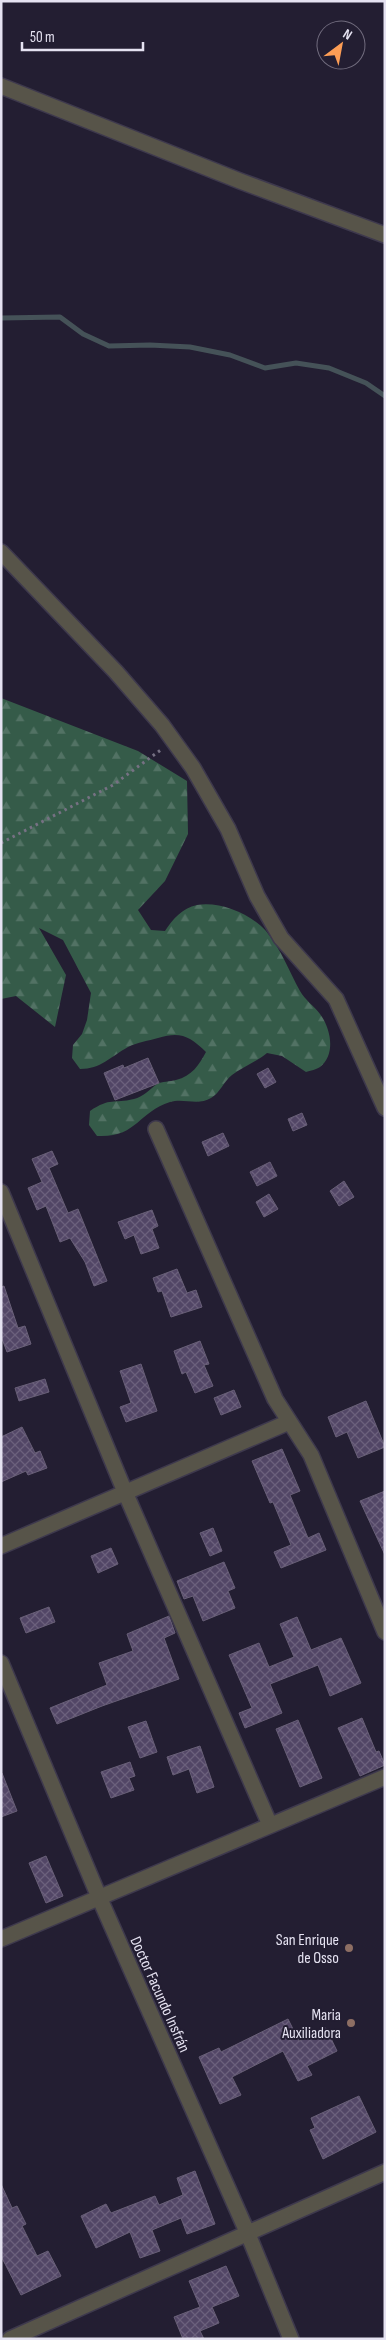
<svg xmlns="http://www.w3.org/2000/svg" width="386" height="2340" viewBox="0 0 386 2340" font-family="'Sofia Sans Condensed',sans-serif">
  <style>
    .forest { fill: url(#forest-firs) }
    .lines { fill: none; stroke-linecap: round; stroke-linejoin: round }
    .stream { stroke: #455258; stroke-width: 5 }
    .building { fill: url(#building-cross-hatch); stroke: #685f77 }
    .minor-casing { stroke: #3e394d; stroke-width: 18 }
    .path { stroke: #767183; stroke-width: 3; stroke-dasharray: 2.5 4; stroke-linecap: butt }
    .minor { stroke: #575449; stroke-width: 15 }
    .education-dot { fill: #8d6e63; stroke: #231e32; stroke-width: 2 }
    .labels { text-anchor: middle; stroke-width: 4; stroke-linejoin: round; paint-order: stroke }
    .poi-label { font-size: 16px; fill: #e5e2f1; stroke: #231e32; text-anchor: end }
    .street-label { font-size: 16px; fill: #e5e2f1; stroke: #231e32 }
  </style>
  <defs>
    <pattern id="forest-firs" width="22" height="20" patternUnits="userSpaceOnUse" patternTransform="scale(1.25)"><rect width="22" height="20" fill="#355b49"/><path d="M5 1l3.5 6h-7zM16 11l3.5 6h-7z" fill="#527264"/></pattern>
    <pattern id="building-cross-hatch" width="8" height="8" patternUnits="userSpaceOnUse" patternTransform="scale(1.25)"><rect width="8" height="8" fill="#524666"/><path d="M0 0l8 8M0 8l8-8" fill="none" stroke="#6b607c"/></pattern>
  </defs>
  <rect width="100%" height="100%" fill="#231e32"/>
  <path class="forest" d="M1,698l137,53 49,30 1,53 -23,47 -27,29 13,20 14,1c8,-12 17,-23 32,-26 23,-4 54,9 69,26 15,18 23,40 34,60 5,9 14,15 20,23 11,15 16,40 0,53 -3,2 -10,4 -14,5l-24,-16 -15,-3c-11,9 -24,14 -35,22 -8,6 -12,18 -21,23 -13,8 -27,0 -41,4 -32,10 -33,36 -73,34l-8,-11 1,-14c21,-14 23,-7 44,-12 9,-2 16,-10 23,-15 5,-3 13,-2 19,-4 16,-4 23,-15 30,-28 -16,-16 -26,-21 -48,-14 -10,3 -20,4 -30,9 -18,10 -27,22 -48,22l-8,-11 1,-13 9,-11 5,-14 4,-27 -28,-53 -24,-12 27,47 -11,52 -39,-31 -15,3z"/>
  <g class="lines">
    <path class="stream" d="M1,318l59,-1 23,17 26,12 41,-1 40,2 40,8 35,13 31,-5 33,5 37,15 19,13"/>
  </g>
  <path class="building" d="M148,1058l11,25 -44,17 -11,-27 19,-8 1,3z
    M268,1068l8,14 -11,6 -8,-14z
    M302,1113l5,12 -14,6 -5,-12z
    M223,1133l6,13 -21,10 -6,-14z
    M52,1151l6,13 -9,4 19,45 10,-4 29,72 -13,5 -9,-24 -15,-24 -10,4 -14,-36 -9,4 -9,-22 14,-6 -10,-23z
    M270,1162l7,14 -20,10 -7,-14z
    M344,1181l10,16 -15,9 -9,-15z
    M269,1194l9,15 -14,8 -8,-15z
    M152,1210l6,16 -6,3 7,19 -18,6 -7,-19 -9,4 -7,-17z
    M177,1269l10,24 9,-3 6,17 -31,10 -9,-26 -4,1 -5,-14z
    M4,1286l14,42 7,-2 6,18 -24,8 -6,-16v-49z
    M200,1341l9,23 -5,1 9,21 -18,7 -9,-21 -4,2 -8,-23z
    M141,1364l16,47 -31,11 -6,-15 11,-4 -11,-32z
    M45,1379l4,13 -30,9 -4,-13z
    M234,1390l7,17 -20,8 -7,-17z
    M366,1401l19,46 -27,11 -11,-26 -11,5 -8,-20z
    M22,1427l13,26 5,-2 7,17 -19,7 -2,-4 -25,11v-45z
    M282,1449l18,42 -10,4 18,43 11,-5 7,17 -45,18 -7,-16 17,-7 -18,-43 -3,1 -18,-42z
    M385,1491v64l-25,-54z
    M213,1528l9,23 -12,5 -10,-23z
    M111,1548l7,16 -20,9 -7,-17z
    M224,1562l11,26 -7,3 7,17 -32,13 -10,-25 -9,3 -7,-18z
    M49,1607l6,15 -29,11 -6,-15z
    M169,1616l6,17 -11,5 15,41 -77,27 -45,18 -7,-16 57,-23 -8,-22 34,-12 -6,-17z
    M297,1617l14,33 30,-12 20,45 -31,13 -12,-31 -48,19 12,29 -37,15 -6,-15 13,-5 -23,-53 30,-12 10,24 25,-10 -14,-33z
    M362,1718l14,34 3,-1 6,14 -25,11 -22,-48z
    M298,1720l24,58 -22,9 -24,-58z
    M146,1721l11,31 -17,6 -12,-31z
    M200,1746l14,41 -17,6 -8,-24 -16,6 -6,-18z
    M130,1762l5,14 -6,2 5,12 -23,8 -10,-26z
    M2,1773l15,38 -16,6v-43z
    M46,1856l17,40 -17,7 -17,-40z
    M288,2019l11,22 27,-13 11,23 -30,15 5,9 -14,6 -15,-30 -51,26 9,18 -21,9 -21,-47 20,-9 2,4z
    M359,2096l17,36 -53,27 -13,-29 5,-2 -4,-10z
    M195,2171l20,53 -28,10 -6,-16 -29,12 8,21 -20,7 -10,-26 -34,16 -15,-32 25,-12 5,9 44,-17 4,9 24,-10 -6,-17z
    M1,2184l11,24 5,-2 9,18 -4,2 15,30 11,-5 13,25 -40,19 -20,-39z
    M226,2266l13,30 -27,11 7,16 -19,8 4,8h-21l-9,-22 26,-10 -11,-26z"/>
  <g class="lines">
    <g class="minor-casing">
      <path id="minor" d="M1,86l239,95 145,54
        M1,552l115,120 46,53 31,43 35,61 29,67 24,42 55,61 49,109
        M156,1129l119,270 36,56 74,177
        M1,1192l124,300 145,333
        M1,1546l288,-124
        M1,1663l98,234 149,337 43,105
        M1,1939l384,-162
        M10,2339l375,-167"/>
    </g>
    <path class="path" d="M1,843l112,-58 49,-36"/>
    <use href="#minor" class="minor"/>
  </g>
  <g class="education-dot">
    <circle cx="349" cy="1948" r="5"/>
    <circle cx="351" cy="2023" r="5"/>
  </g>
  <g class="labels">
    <g class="poi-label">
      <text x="339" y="1945">San Enrique<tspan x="339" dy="18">de Osso</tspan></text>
      <text x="341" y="2020">Maria<tspan x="341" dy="18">Auxiliadora</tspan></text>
    </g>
    <g class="street-label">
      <text transform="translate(161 1994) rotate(66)" y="6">Doctor Facundo Insfrán</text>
    </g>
  </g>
  <rect width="386" height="2340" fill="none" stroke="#e5e2f1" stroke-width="5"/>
  <g transform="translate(341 45) rotate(32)"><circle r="24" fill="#231e32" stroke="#716c7e"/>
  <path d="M0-4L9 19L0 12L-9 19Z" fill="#fd9d55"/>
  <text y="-8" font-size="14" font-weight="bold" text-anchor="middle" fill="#e5e2f1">N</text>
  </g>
  <path d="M22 42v8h121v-8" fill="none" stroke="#e5e2f1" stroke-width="2.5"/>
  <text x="30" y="42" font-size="15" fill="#e5e2f1" stroke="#231e32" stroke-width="4" paint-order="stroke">50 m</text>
</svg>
